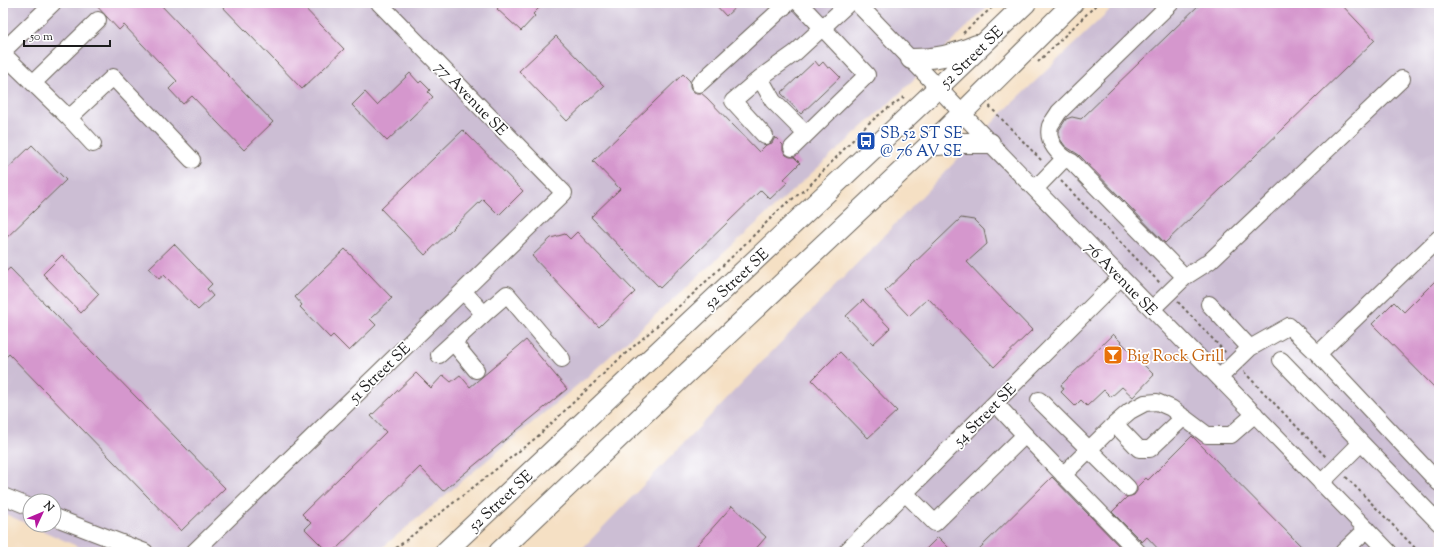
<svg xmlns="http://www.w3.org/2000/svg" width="1442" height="555" viewBox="0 0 1442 555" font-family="'Sorts Mill Goudy',serif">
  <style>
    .industrial { fill: #ccbed4; fill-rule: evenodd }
    .building { fill: #d597cd }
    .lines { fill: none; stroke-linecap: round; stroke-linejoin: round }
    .minor-casing { stroke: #686157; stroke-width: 18 }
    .major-casing { stroke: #686157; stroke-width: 22 }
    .path { stroke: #686157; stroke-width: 2; stroke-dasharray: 3 3; stroke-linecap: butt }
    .minor { stroke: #fff; stroke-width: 16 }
    .major { stroke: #fff; stroke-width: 20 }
    .labels { text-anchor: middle; stroke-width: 3.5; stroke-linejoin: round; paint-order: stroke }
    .street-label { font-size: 16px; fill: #1c1c1c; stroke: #fff }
    .transit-label { font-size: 16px; fill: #164399; stroke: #fff; text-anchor: start }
    .food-label { font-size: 16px; fill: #c56008; stroke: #fff; text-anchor: start }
  </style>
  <rect width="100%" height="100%" fill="#fff"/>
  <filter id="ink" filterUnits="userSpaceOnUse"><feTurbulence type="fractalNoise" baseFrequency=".025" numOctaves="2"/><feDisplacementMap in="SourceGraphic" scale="8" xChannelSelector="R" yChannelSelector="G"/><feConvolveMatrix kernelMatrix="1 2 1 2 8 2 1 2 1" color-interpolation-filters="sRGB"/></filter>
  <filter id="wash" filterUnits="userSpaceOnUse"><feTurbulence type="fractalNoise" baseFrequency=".012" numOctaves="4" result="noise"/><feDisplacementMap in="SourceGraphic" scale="16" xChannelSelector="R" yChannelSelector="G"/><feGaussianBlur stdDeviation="0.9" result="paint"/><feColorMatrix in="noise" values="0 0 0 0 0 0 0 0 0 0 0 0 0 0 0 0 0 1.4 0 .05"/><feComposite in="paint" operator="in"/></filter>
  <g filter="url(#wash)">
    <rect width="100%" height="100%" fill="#f5e0c4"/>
    <path class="industrial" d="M3,3h988l-92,91 -313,284 -209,174h-287l-87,-39zM30,501h24v24h-24z
      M1117,3h322v549h-860l423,-439z"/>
    <g id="blocks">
      <path class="building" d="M94,3h65l114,119 -29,28 -52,-54 -9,8 -14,-15 8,-8 -53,-56 -5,5z
        M219,3h81l44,46 -42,40z
        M503,3h41l-11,11 2,2 -14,15 -24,-22z
        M714,3h26l-14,13z
        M1201,3h139l35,37 -210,203 -86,-88 -14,-9 -5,-7 -1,-9 7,-11 6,-2 9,2z
        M556,36l48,50 -37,35 -48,-50z
        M815,61l4,5 4,-4 5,6 2,-1 10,10 -39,37 -20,-21z
        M410,73l9,10 2,-2 9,9 -2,2 5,5 -46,44 -35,-36 13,-13 12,13z
        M683,74l7,7v5l2,5 4,2h5l6,5 52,54 7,-7 6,-2 3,-6 8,8v6l3,4 4,2h4l6,6 -16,16 4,3 -18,17 -9,-9 -101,98 -69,-71 29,-28 -27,-28z
        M463,130l60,61 -24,24 -16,-16 -58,56 -44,-46z
        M32,145l34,35 -63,61v-68z
        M961,218l13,2 10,10 3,14 -20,18 65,68 -38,37 -66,-69 -19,18 -24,-25z
        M577,232l58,60 -36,35 -67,-71 19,-18 14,-4 5,5z
        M174,244l38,40 -5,5 6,7 -15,14 -34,-35 -5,4 -10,-11z
        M345,249l47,49 -22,21 6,6 -27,26 -16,-16 -3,3 -30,-31 2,-2 -7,-8z
        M62,255l37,39 -18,19 -38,-39z
        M10,268l215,220 -44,43 -172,-177 -6,6v-86z
        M1439,277v115l-67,-68 22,-22 10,10z
        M863,300l27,28 -17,16 -27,-28z
        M1113,334l41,41 -21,22 -11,-10 -11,10 -7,-7 -17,16 -6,-6 -6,6 -14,-14 3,-3 -3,-4z
        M526,340l41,49 -124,102 -23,-24 -87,85h-5l-23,-23 6,-6 -9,-9 84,-82 -15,-16 45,-43 15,15 12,-13 8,7 9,-7 10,12z
        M840,352l57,59 -29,27 -56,-58z
        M1192,436l115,116h-146l-14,-15 -5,5 -30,-30 15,-15 7,-2 3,-4v-4l9,-9 2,2z
        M1052,477l73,75h-149z
        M732,506l34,31 -13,15h-62z
        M938,537l15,15h-30z"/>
    </g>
  </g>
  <g filter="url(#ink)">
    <use href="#blocks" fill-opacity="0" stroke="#686157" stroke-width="1"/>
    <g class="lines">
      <g class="minor-casing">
        <path id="minor" d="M857,3l71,74 62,66 399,409
          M1171,3l-112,109c-3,5 -7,10 -9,14 -4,16 9,30 22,36l113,115
          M3,51l50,-48
          M3,54l30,29 65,-63
          M760,78l13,23 33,33
          M33,83l36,35 44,-41 79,83
          M699,84l89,-81
          M69,118l24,26
          M765,136l-32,-35 27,-23 35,-25 54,-50
          M792,148l75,-73 -68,-72
          M1035,189l29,-30
          M1209,304l41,44 -31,30
          M1152,309l33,-32 25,-16 192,-182
          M484,314l23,-20 55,65
          M453,342l23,28
          M1250,348l39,-22 29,28 121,129
          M1318,354l121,-116
          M439,355l45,-41 -21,-23
          M1281,360l158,163
          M1039,400l89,88
          M995,403l30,32 113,117
          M1115,424l24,25h11l34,-32
          M1063,475l52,-51 15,-13 15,-8 12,-1 14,6 36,27h24l24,-21
          M1321,483l40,-40
          M905,493l30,30 90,-88
          M3,496l27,11
          M54,517l91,35
          M194,552l370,-359 -185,-190
          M846,552l275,-275
          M1343,552l24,-23"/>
      </g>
      <g class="major-casing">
        <path id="major" d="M911,59c26,0 42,-4 66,-14
          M928,146l29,-3h33
          M445,552l477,-449 104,-100
          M499,552l171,-163 277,-261 126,-125"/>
      </g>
      <path class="path" d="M963,33l34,-30
        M1038,62l60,-59
        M991,106l-1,1 2,2 51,53
        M1061,181l99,102
        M1178,302l48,51
        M1244,372l83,86
        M1346,477l73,75
        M391,552l146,-115 79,-75 78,-69 45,-43 43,-43 26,-20 61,-64 15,-12 20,-14"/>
      <use href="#minor" class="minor"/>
      <use href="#major" class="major"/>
    </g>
  </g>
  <defs>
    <g id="bus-square" transform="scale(1)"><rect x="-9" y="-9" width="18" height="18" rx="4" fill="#1a4fb4" stroke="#fff"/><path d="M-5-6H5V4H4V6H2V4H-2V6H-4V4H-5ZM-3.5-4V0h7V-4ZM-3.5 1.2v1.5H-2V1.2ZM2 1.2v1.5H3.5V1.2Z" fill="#fff"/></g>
    <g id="bar-square" transform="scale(1)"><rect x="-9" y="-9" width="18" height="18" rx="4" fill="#e8710a" stroke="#fff"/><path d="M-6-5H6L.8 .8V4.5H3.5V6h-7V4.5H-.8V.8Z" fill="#fff"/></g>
  </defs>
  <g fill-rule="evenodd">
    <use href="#bus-square" x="866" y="141"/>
    <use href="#bar-square" x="1113" y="355"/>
  </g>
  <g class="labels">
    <g class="street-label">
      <text transform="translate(971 56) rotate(-44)" y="6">52 Street SE</text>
      <text transform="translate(472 98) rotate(46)" y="6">77 Avenue SE</text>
      <text transform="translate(736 278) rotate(-43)" y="6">52 Street SE</text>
      <text transform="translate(1122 278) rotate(46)" y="6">76 Avenue SE</text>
      <text transform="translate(379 372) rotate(-44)" y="6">51 Street SE</text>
      <text transform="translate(984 414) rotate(-45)" y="6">54 Street SE</text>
      <text transform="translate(500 500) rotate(-43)" y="6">52 Street SE</text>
    </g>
    <g class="transit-label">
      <text x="880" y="138">SB 52 ST SE<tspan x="880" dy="18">@ 76 AV SE</tspan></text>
    </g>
    <g class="food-label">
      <text x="1127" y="361">Big Rock Grill</text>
    </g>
  </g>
  <rect width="1442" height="555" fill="none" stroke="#fff" stroke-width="16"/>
  <g transform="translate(42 513) rotate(46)"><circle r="19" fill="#ffffff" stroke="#a4a4a4"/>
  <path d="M0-3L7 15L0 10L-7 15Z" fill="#b5179e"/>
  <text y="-6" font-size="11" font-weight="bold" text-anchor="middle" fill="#1c1c1c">N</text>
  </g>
  <path d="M24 40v6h86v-6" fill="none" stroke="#1c1c1c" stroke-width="2"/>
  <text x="30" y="40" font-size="12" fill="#1c1c1c" stroke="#ffffff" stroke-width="3" paint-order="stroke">50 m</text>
</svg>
